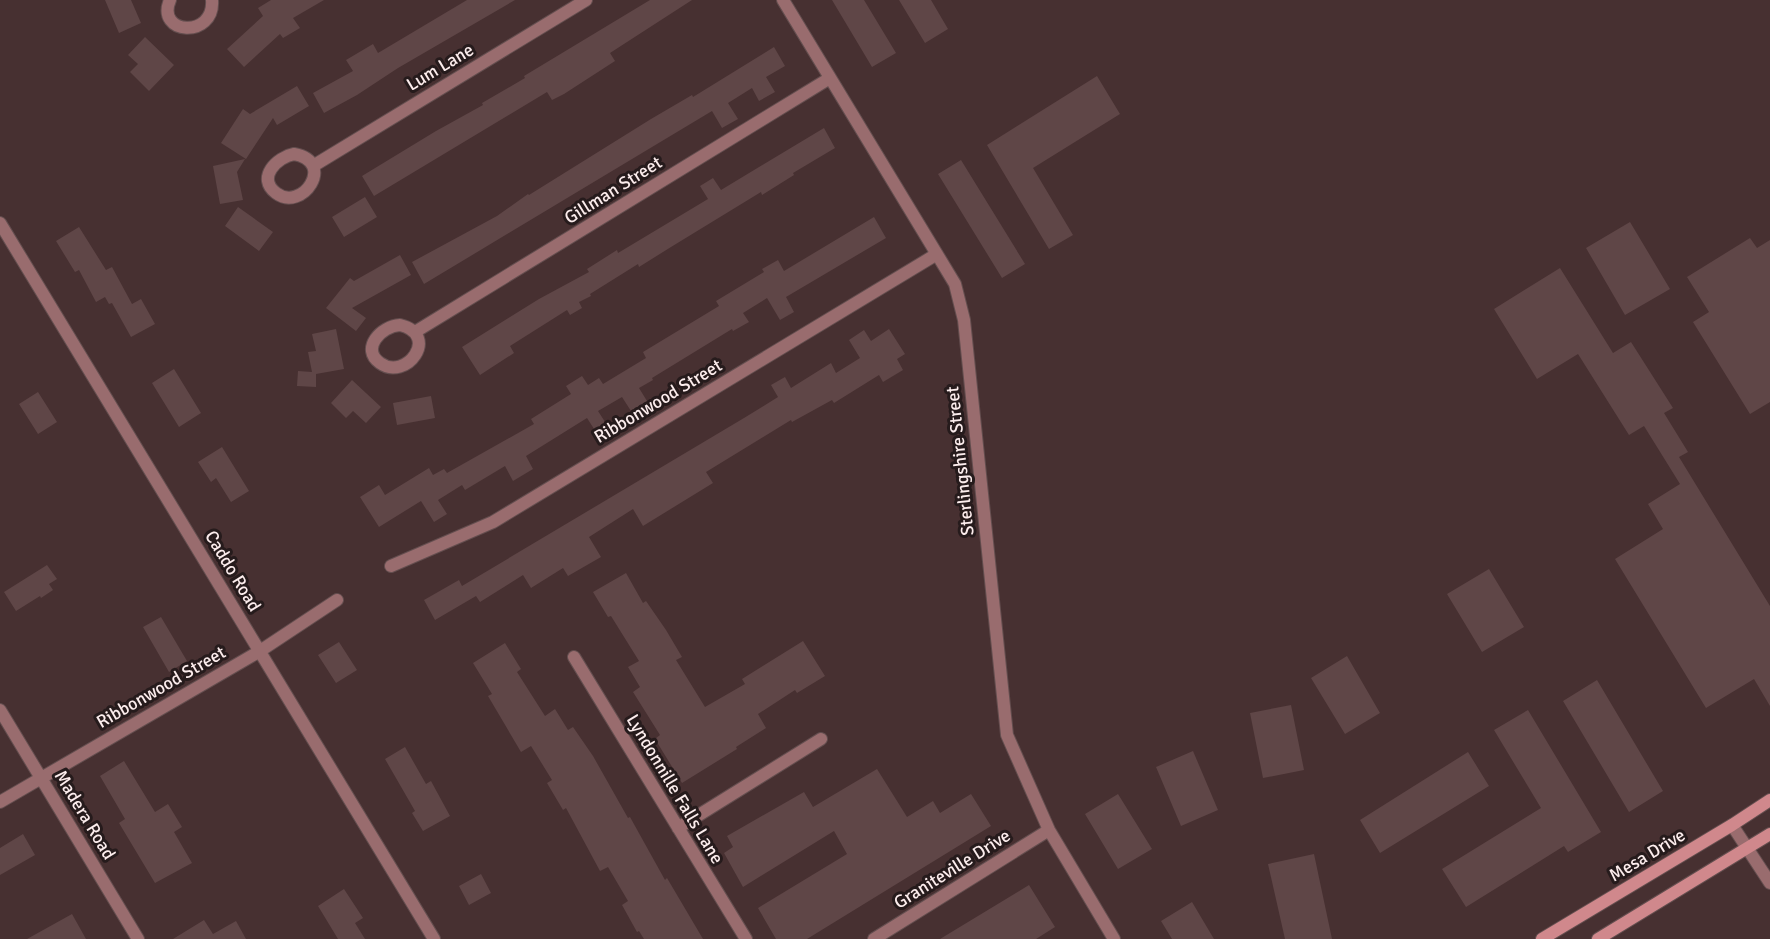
<svg xmlns="http://www.w3.org/2000/svg" width="1770" height="939" viewBox="0 0 1770 939" font-family="Signika,sans-serif">
  <style>
    .building { fill: #5f4647 }
    .lines { fill: none; stroke-linecap: round; stroke-linejoin: round }
    .street-casing { stroke: #644e4f; stroke-width: 14 }
    .secondary-casing { stroke: #644e4f; stroke-width: 14 }
    .street { stroke: #996c6e; stroke-width: 12 }
    .secondary { stroke: #d0888c; stroke-width: 12 }
    .labels { text-anchor: middle; stroke-width: 6; stroke-linejoin: round; paint-order: stroke }
    .street-label { font-size: 18px; fill: #fceded; stroke: #261b1c }
  </style>
  <rect width="100%" height="100%" fill="#473031"/>
  <path class="building" d="M105,0h26l10,23 -22,10z
    M271,0h53l-31,18 7,10 -17,10 -3,-4 -36,33 -17,-18 36,-33 -5,-8z
    M467,0h48l-117,68 -41,27 -33,18 -11,-20 40,-22 -7,-11 27,-16 5,9z
    M650,0h42l-82,53 5,8 -51,33 -12,6 -5,-8 -173,104 -12,-20 74,-45 47,-26 -1,-2 43,-25 -1,-2z
    M832,0h32l32,53 -24,14z
    M899,0h32l17,29 -23,14z
    M145,37l29,28 -25,26 -19,-19 8,-8 -10,-9z
    M774,47l11,19 -19,11 9,15 -16,9 -7,-13 -24,15 10,16 -16,9 -10,-17 -288,173 -12,-22 85,-46 31,-22 1,1 122,-76 41,-24 1,2z
    M1097,76l23,38 -87,54 40,67 -24,14 -62,-104z
    M297,86l12,20 -32,19 -4,-7 -27,41 -25,-16 22,-34 7,5z
    M824,128l11,20 -42,25 1,2 -32,20 -1,-3 -90,55 -32,20 -1,-3 -48,30 1,2 -12,6 3,6 -12,7 -3,-5 -57,36 4,7 -34,22 -18,-28 77,-48 50,-27 -2,-3 30,-19 1,3 90,-54 -8,-13 13,-8 8,12z
    M245,159l-8,13 6,28 -23,4 -7,-38z
    M961,160l64,104 -23,14 -64,-104z
    M365,197l12,20 -33,20 -12,-20z
    M238,207l35,25 -14,19 -34,-25z
    M874,217l12,21 -100,59 8,15 -14,8 -13,-22 -24,15 6,9 -16,9 -1,-2 -80,49 1,2 -14,8 8,13 -16,10 -9,-14 -24,14 9,14 -11,7 -9,-14 -61,38 7,13 -20,12 -8,-15 -40,24 -3,-5 -24,15 9,14 -13,8 -13,-21 -42,26 -19,-30 19,-12 6,10 44,-27 4,7 11,-6 3,4 87,-49 -3,-5 40,-25 -5,-8 16,-10 6,9 11,-7 4,6 43,-26 -3,-6 76,-46 -3,-5 48,-29 -2,-3 16,-9 6,11z
    M1630,222l40,67 -45,26 -39,-67z
    M79,227l27,43 6,-3 20,37 9,-5 14,25 -24,13 -19,-34 -3,1 -4,-7 -9,5 -17,-32 -4,2 -19,-31z
    M1750,238l7,10 13,-8v162l-20,12 -57,-92 16,-10 -22,-35z
    M400,255l11,20 -59,33 14,10 -10,13 -30,-23 24,-30 4,3z
    M1560,268l53,85 18,-11 42,66 -9,5 24,39 -9,5 91,149v100l-16,-27 -48,29 -91,-149 48,-30 -15,-25 32,-20 -36,-58 -15,9 -51,-81 -41,25 -43,-70z
    M336,329l8,40 -28,5v13l-19,-1 1,-15 14,1 -4,-20 8,-1 -4,-17z
    M889,329l16,25 -8,5 6,11 -20,12 -4,-7 -45,28 -2,-3 -40,22 -1,-2 -85,52 7,11 -70,43 -10,-17 -44,28 12,20 -33,19 -5,-8 -32,20 -8,-13 -43,27 -4,-6 -41,24 -11,-20 35,-20 3,6 282,-168 34,-21 -7,-12 14,-8 6,11 40,-25 5,10 24,-15 -11,-18 15,-10 7,11z
    M174,369l27,44 -22,14 -27,-44z
    M352,380l29,27 -15,16 -13,-12 -7,7 -15,-15z
    M38,392l19,30 -19,12 -19,-30z
    M431,396l4,22 -38,7 -4,-22z
    M222,447l27,44 -18,11 -15,-24 -5,4 -13,-20z
    M47,565l10,14 -8,5 4,6 -12,8 -1,-2 -24,15 -12,-19z
    M1489,569l35,58 -42,25 -35,-58z
    M626,573l17,30 3,-2 20,29 16,27 -6,3 29,47 40,-23 -3,-5 61,-38 22,35 -28,17 -2,-3 -37,24 8,14 -30,19 1,2 -55,34 -27,-44 5,-4 -27,-43 7,-5 -12,-20 11,-6 -28,-45 -3,1 -15,-25z
    M161,617l26,44 -18,11 -26,-45z
    M339,642l18,28 -21,13 -18,-28z
    M505,643l16,26 -4,3 28,44 10,-7 13,21 5,-3 20,29 35,62 2,-1 35,63 2,-2 36,61h-59l-5,-8 -2,1 -15,-27 6,-4 -20,-34 -8,4 -34,-63 -3,2 -16,-27 5,-3 -21,-34 -10,6 -33,-56 4,-2 -19,-31z
    M1347,656l33,57 -35,21 -34,-56z
    M1597,680l66,111 -34,21 -66,-111z
    M1291,705l13,65 -41,8 -13,-65z
    M1528,710l73,122 -33,20 -4,-6 -98,61 -24,-38 99,-61 -47,-78z
    M405,747l21,37 5,-3 19,35 -27,15 -11,-18 3,-2 -30,-52z
    M1193,751l25,59 -37,16 -25,-59z
    M1468,752l21,34 -109,67 -20,-33z
    M124,761l31,51 13,-8 14,23 -8,5 18,31 -37,20 -36,-60 6,-4 -25,-43z
    M877,769l30,48 26,-16 7,12 31,-19 20,32 -184,113h-31l-18,-31 89,-54 -13,-23 -91,56 -19,-34 9,-6 -6,-11 77,-44 9,15z
    M1118,794l34,55 -34,20 -33,-55z
    M23,834l12,21 -35,20v-27z
    M1314,854l18,85h-47l-17,-75z
    M481,874l10,19 -22,12 -10,-19z
    M1029,885l26,42 -19,12h-96z
    M344,889l19,29 -8,5 10,16h-27l-20,-33z
    M1192,902l22,37h-42l-11,-18z
    M72,914l14,25h-59z
    M204,920l9,14 23,-13 10,18h-73z"/>
  <g class="lines">
    <g class="street-casing">
      <path id="street" d="M170,0c-15,35 45,39 42,0
        M783,0l172,284 9,36 43,415 42,95 65,109
        M294,154c43,8 8,59 -18,39 -20,-15 1,-36 18,-39z
        M313,166l273,-166
        M0,223l434,716
        M400,325c41,10 6,57 -20,38 -20,-14 1,-37 20,-38z
        M415,332l415,-254
        M391,566l102,-44 444,-268
        M574,657l172,282
        M0,710l138,229
        M0,802l260,-151 77,-51
        M1732,825l38,58
        M678,828l143,-89
        M874,939l175,-109"/>
    </g>
    <g class="secondary-casing">
      <path id="secondary" d="M1542,939l190,-114 38,-25
        M1598,939l172,-105"/>
    </g>
    <use href="#street" class="street"/>
    <use href="#secondary" class="secondary"/>
  </g>
  <g class="labels">
    <g class="street-label">
      <text transform="translate(440 67) rotate(-31)" y="6">Lum Lane</text>
      <text transform="translate(613 190) rotate(-32)" y="6">Gillman Street</text>
      <text transform="translate(658 401) rotate(-31)" y="6">Ribbonwood Street</text>
      <text transform="translate(960 461) rotate(-96)" y="6">Sterlingshire Street</text>
      <text transform="translate(233 571) rotate(59)" y="6">Caddo Road</text>
      <text transform="translate(161 687) rotate(-30)" y="6">Ribbonwood Street</text>
      <text transform="translate(675 789) rotate(59)" y="6">Lyndonnille Falls Lane</text>
      <text transform="translate(85 815) rotate(59)" y="6">Madera Road</text>
      <text transform="translate(1647 855) rotate(-31)" y="6">Mesa Drive</text>
      <text transform="translate(952 869) rotate(-32)" y="6">Graniteville Drive</text>
    </g>
  </g>
</svg>
